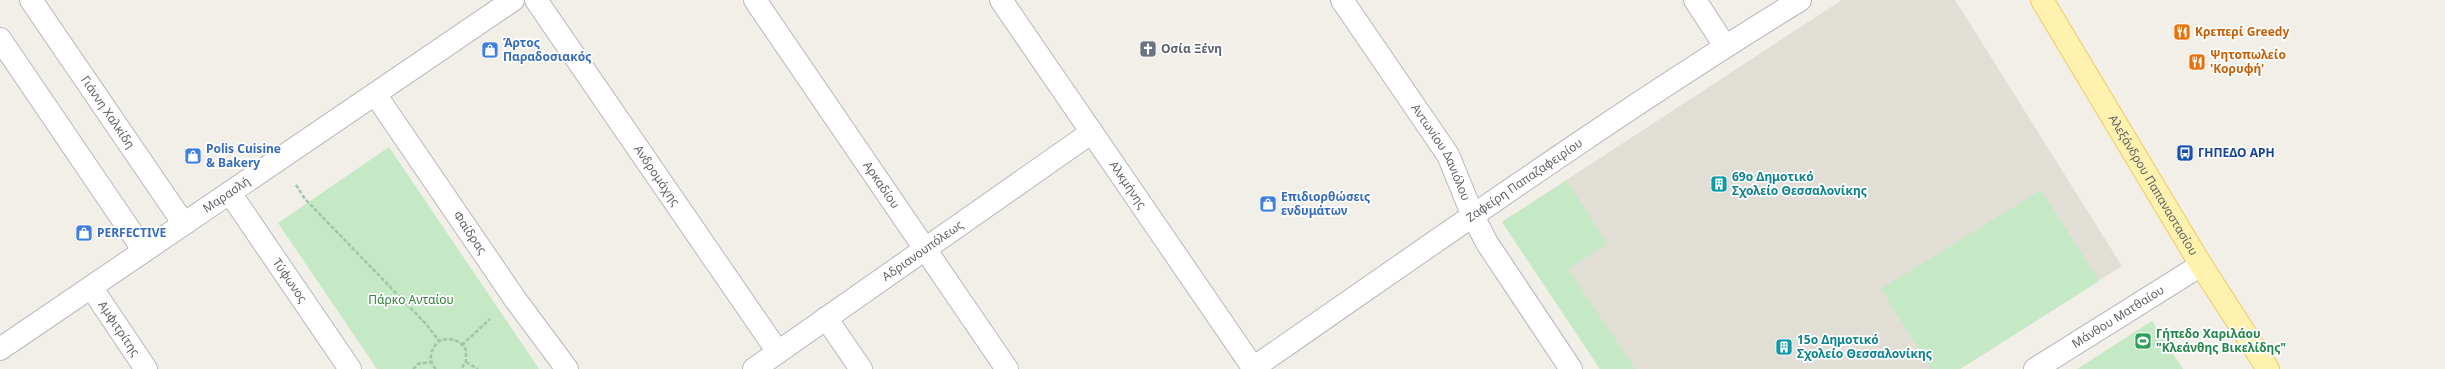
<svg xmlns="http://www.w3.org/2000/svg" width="2445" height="369" viewBox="0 0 2445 369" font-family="'Noto Sans',sans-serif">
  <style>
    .education { fill: #e1ded6 }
    .green { fill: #c5e8c5 }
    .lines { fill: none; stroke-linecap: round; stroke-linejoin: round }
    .minor-casing { stroke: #b5b8bc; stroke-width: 24 }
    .major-casing { stroke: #f2c960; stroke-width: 24 }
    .path { stroke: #9cc7a9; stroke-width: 2.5; stroke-dasharray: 4 2; stroke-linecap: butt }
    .minor { stroke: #fff; stroke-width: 22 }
    .major { stroke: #fff2af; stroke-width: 22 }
    .labels { text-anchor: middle; stroke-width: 3.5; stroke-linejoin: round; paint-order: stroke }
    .food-label { font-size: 12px; font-weight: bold; fill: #c56008; stroke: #fff; text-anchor: start }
    .shop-label { font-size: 12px; font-weight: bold; fill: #366cbe; stroke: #fff; text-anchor: start }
    .worship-label { font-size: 12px; font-weight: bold; fill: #5b616d; stroke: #fff; text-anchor: start }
    .street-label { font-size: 12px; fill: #5f6368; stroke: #fff }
    .transit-label { font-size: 12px; font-weight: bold; fill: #164399; stroke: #fff; text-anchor: start }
    .culture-label { font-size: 12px; font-weight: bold; fill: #0d838f; stroke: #fff; text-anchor: start }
    .park-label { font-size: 12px; fill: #348238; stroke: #fff }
    .leisure-label { font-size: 12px; font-weight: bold; fill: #27864d; stroke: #fff; text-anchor: start }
  </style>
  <rect width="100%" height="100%" fill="#f1efe8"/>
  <path class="education" d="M1842,0h113l167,266 -162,103h-360l-98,-147z"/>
  <path class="green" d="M389,147l150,222h-162l-99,-146z
    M1567,180l40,64 -39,25 67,100h-35l-98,-147z
    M2041,190l58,91 -139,88h-29l-50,-80z
    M2152,321l31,48h-106z"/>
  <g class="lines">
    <g class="minor-casing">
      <g id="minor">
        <path id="s1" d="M31,0l153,224"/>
        <path id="s2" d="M536,0l242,352"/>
        <path id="s3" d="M755,0l252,369"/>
        <path id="s4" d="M1001,0l253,369"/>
        <path id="s5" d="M1342,0l106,155 25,61 14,27 84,126"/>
        <path d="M1695,0l30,46"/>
        <path d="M0,39l144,212"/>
        <path id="s6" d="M375,94l140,205 52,70"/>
        <path id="s7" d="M230,193l120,176"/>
        <path id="s8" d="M91,287l55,82"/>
        <path d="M826,318l35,51"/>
        <path id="s9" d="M0,349l513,-349"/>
        <path id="s10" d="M1253,368c181,-125 360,-253 547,-368"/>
        <path id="s11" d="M754,369l338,-237"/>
        <path id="s12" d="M2035,369l166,-104"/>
      </g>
    </g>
    <g class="major-casing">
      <g id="major">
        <path id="s13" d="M2042,0l159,265 67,104"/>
      </g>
    </g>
    <path class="path" d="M296,185l9,14 121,125 13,17
      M462,345l28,-26
      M466,362l12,7
      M413,369l5,-5 13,-2
      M436,369c-9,-9 -5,-21 3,-28 12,-4 20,-2 27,9v12l-5,7"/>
    <use href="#minor" class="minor"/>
    <use href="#major" class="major"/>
  </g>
  <defs>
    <g id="restaurant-square" transform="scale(0.9)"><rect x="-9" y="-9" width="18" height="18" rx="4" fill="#e8710a" stroke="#fff"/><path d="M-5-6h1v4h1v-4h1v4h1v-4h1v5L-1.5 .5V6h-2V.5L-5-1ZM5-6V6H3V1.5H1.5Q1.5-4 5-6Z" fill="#fff"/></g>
    <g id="church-square" transform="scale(0.9)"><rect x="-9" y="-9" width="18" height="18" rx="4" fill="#6b7280" stroke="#fff"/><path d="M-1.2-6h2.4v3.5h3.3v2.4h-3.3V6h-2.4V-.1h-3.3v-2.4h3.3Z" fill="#fff"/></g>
    <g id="shop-square" transform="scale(0.9)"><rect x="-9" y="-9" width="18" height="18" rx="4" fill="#3f7fe0" stroke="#fff"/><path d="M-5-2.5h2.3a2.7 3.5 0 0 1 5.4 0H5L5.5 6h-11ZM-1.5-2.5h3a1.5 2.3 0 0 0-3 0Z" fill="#fff"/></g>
    <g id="bus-square" transform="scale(0.9)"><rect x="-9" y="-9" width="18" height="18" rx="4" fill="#1a4fb4" stroke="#fff"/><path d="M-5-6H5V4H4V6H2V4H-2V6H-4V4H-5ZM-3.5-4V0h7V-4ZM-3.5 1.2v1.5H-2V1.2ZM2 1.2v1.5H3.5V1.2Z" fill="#fff"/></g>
    <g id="building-square" transform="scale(0.9)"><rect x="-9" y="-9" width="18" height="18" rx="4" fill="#0f9aa8" stroke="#fff"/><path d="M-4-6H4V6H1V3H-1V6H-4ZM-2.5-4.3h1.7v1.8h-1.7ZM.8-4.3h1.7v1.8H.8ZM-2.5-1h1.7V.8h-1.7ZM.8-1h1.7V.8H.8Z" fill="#fff"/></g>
    <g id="stadium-square" transform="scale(0.9)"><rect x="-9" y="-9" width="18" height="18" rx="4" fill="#2e9e5b" stroke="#fff"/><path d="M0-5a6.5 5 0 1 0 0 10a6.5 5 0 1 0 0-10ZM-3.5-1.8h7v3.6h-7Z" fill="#fff"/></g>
  </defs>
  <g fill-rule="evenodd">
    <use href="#restaurant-square" x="2182" y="32"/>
    <use href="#church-square" x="1148" y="49"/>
    <use href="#shop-square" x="490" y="50"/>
    <use href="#restaurant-square" x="2197" y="62"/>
    <use href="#bus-square" x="2185" y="153"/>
    <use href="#shop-square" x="193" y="156"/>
    <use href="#building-square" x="1719" y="184"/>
    <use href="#shop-square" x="1268" y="204"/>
    <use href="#shop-square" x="84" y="233"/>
    <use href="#stadium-square" x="2143" y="341"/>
    <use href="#building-square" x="1784" y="347"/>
  </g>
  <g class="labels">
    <g class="food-label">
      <text x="2195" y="36">Κρεπερί Greedy</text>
      <text x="2210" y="59">Ψητοπωλείο<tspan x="2210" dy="14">'Κορυφή'</tspan></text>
    </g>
    <g class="shop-label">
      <text x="503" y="47">Άρτος<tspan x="503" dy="14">Παραδοσιακός</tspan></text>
      <text x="206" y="153">Polis Cuisine<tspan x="206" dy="14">&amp; Bakery</tspan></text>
      <text x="1281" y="201">Επιδιορθώσεις<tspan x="1281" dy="14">ενδυμάτων</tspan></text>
      <text x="97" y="237">PERFECTIVE</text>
    </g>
    <g class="worship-label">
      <text x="1161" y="53">Οσία Ξένη</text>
    </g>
    <g class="street-label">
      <text dy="4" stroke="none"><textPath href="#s1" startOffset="136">Γιάννη Χαλκίδη</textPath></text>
      <text dy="4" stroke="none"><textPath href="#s5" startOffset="182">Αντωνίου Δανιόλου</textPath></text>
      <text dy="4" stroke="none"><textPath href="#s2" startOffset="213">Ανδρομάχης</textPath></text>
      <text dy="4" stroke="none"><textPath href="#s10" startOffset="330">Ζαφείρη Παπαζαφειρίου</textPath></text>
      <text dy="4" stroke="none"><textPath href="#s3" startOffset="224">Αρκαδίου</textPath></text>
      <text dy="4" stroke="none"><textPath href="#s4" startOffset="224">Αλκμήνης</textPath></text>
      <text dy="4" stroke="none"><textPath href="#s13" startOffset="216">Αλεξάνδρου Παπαναστασίου</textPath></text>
      <text dy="4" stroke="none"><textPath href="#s9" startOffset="274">Μαρασλή</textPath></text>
      <text dy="4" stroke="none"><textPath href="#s6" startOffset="168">Φαίδρας</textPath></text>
      <text dy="4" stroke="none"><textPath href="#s11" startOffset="206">Αδριανουπόλεως</textPath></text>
      <text dy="4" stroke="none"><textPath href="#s7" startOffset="106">Τύφωνος</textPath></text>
      <text dy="4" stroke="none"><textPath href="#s12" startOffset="98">Μάνθου Ματθαίου</textPath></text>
      <text dy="4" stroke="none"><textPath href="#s8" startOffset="50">Αμφιτρίτης</textPath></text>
    </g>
    <g class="transit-label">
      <text x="2198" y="157">ΓΗΠΕΔΟ ΑΡΗ</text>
    </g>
    <g class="culture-label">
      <text x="1732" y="181">69ο Δημοτικό<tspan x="1732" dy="14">Σχολείο Θεσσαλονίκης</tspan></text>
      <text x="1797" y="344">15ο Δημοτικό<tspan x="1797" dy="14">Σχολείο Θεσσαλονίκης</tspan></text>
    </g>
    <g class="park-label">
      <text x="411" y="304">Πάρκο Ανταίου</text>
    </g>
    <g class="leisure-label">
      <text x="2156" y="338">Γήπεδο Χαριλάου<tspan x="2156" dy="14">"Κλεάνθης Βικελίδης"</tspan></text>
    </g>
  </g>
</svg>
